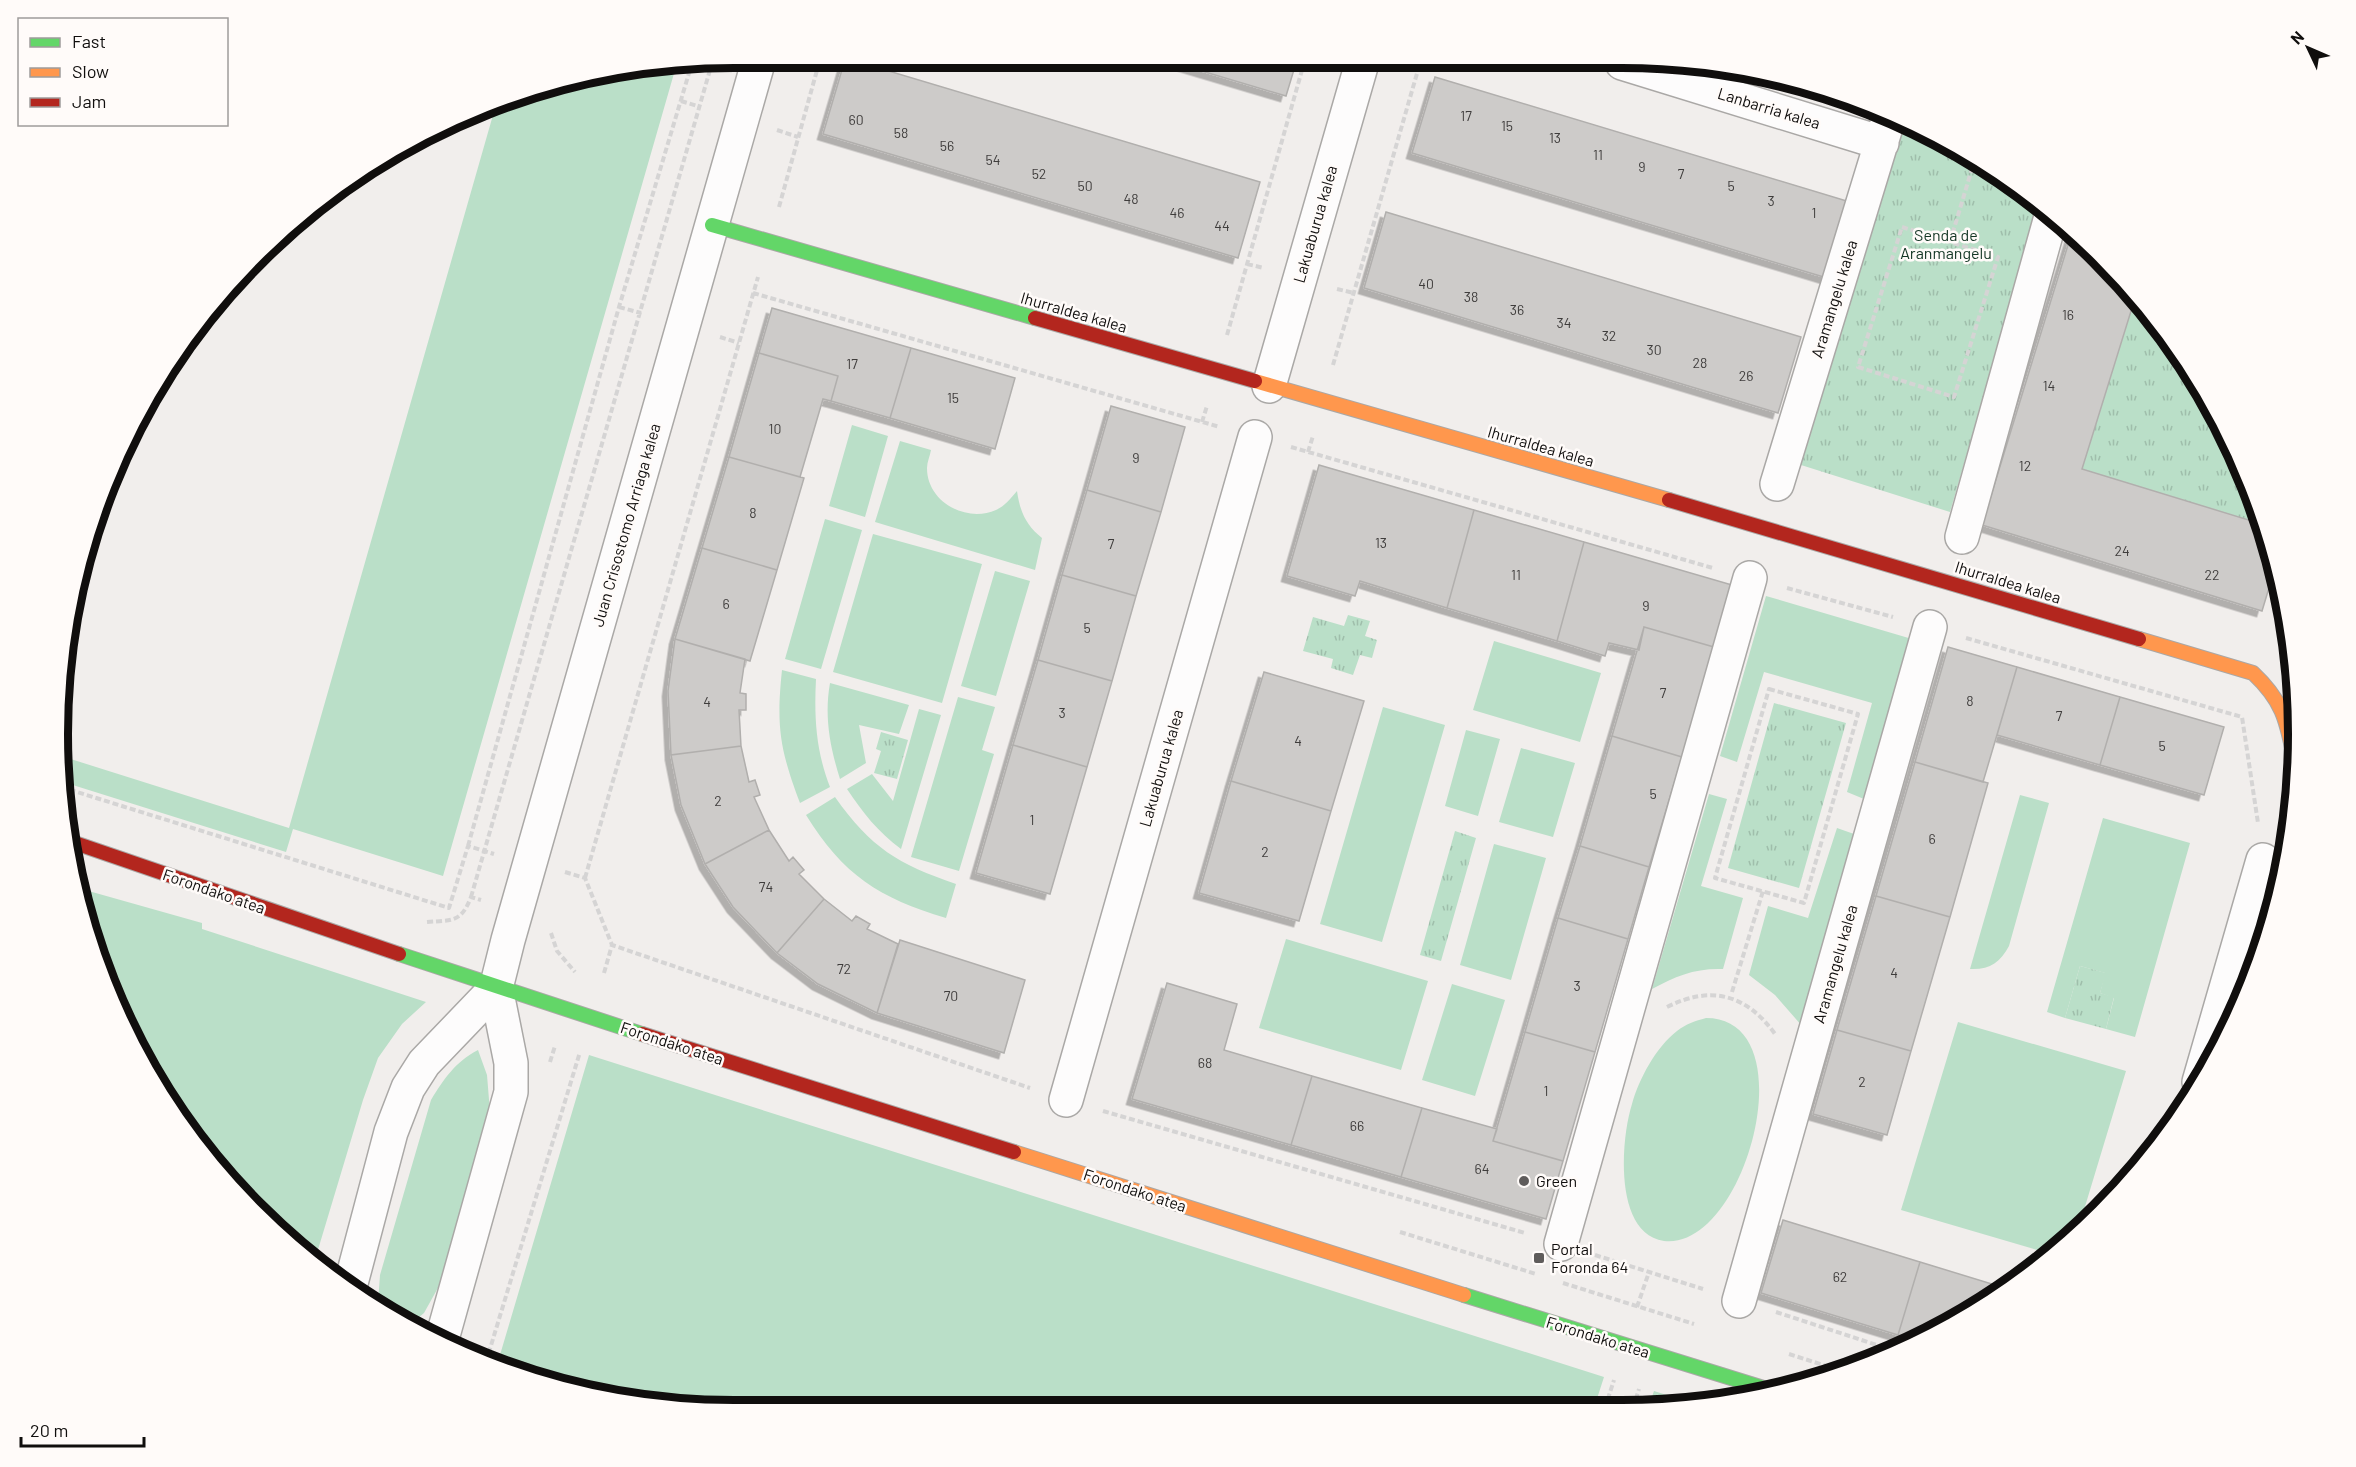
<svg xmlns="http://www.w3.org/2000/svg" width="2356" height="1467" viewBox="0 0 2356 1467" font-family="Barlow,sans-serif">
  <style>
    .grass { fill: #badfc8 }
    .park { fill: url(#park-tufts) }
    .building { fill: #cdcbc9; stroke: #b1afad; stroke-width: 1.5; filter: url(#shadow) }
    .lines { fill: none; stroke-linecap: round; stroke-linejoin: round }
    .street-casing { stroke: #aaa8a6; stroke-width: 36 }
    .fast-casing { stroke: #aaa8a6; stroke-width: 16 }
    .slow-casing { stroke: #aaa8a6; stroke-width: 16 }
    .jam-casing { stroke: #aaa8a6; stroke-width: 16 }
    .path { stroke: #d5d4d4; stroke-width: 4; stroke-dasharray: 6 3; stroke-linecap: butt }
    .street { stroke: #fdfcfc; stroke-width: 33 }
    .fast { stroke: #63d668; stroke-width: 14 }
    .slow { stroke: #ff974d; stroke-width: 14 }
    .jam { stroke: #b3261e; stroke-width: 14 }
    .poi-dot { fill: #5f5c5b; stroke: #fffbf9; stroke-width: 2 }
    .labels { text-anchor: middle; stroke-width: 5; stroke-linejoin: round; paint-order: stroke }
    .number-label { font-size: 14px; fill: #3f3d3c }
    .street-label { font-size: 16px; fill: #100e0d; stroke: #fffbf9 }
    .park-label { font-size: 16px; fill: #133624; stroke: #fffbf9 }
    .poi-label { font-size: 16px; fill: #100e0d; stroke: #fffbf9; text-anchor: start }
    .rim { fill: none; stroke: #100e0d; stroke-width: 8 }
  </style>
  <defs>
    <pattern id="park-tufts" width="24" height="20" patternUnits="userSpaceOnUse" patternTransform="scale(1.5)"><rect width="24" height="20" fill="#badfc8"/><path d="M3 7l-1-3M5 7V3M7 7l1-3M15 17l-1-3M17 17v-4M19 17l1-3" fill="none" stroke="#9fbeab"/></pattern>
    <filter id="shadow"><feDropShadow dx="-5.5" dy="5.5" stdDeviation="0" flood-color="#0004"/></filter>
  </defs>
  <rect width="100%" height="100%" fill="#f1eeec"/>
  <path class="grass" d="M645,63h32l-234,813 -150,-47 -7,23 -226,-71 -2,-26 231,73 208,-727 19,-8z
    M852,425l36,11 -23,81 -36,-11z
    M900,441l31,9c-1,6 -4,12 -4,18 0,34 39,55 69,42 9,-4 14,-11 21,-19 3,21 9,34 25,47l-7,32 -160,-48z
    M825,519l37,11 -41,139 -36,-10z
    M873,534l109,30 -40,139 -109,-31z
    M995,571l35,10 -34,115 -35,-10z
    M1766,596l146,43 -48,160 -17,-7 25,-89 -108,-31 -27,90 -17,-6z
    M1494,641l107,32 -21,69 -107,-32z
    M782,670l34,9c-2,39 0,72 14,108l-30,16c-20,-53 -24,-76 -18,-133z
    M830,683l79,22 -10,29 -40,-9 7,38 -26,16c-10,-32 -16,-62 -10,-96z
    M958,697l37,10 -13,43 12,4 -35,117 -48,-14z
    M1383,707l62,18 -63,217 -62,-18z
    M919,709l22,6 -40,134c-23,-17 -38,-36 -54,-60l25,-15 21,27z
    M1466,730l34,9 -22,77 -33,-10z
    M1521,748l54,15 -22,74 -54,-15z
    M1709,794l18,5 -26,87 42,12 -20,71c-28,-1 -47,7 -71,20z
    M2020,795l29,8 -40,143c-9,17 -20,24 -39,23z
    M835,797c36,51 63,67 121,87l-10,34c-67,-20 -103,-43 -140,-103z
    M2103,818l87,25 -55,194 -29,-8 8,-31 -14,-5 5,-20 -25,-7 -15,52 -18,-6z
    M1837,828l17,6 -52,192 -27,-31 -26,-20 19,-69 40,12z
    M1494,844l52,14 -35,122 -51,-15z
    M78,888l124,35v6l224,73 -24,22 -24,34 -15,42 -49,163 -59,-51 -84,-102 -78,-159z
    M1286,939l142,42 -27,89 -142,-42z
    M1452,984l53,16 -30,96 -53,-16z
    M1706,1018c102,0 40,233 -42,223 -51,-7 -43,-103 -32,-137 7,-25 24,-57 45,-73 9,-7 18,-10 29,-13z
    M1958,1022l168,49 -49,162 -26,21 -150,-44z
    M478,1050l9,25 3,37 -51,174 -15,27 -12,10 -34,-20 2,-28 51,-175c13,-21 24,-38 47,-50z
    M589,1055l1015,322 -10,31 -948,-4 -149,-39z
    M1654,1391l41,13 -28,5 -19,-1z"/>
  <path class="park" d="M1900,119l134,78 6,5 -90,310 -149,-47z
    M2136,295l72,100 55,121 2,9 -183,-56z
    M1348,615l22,6 -5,15 12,4 -5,18 -12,-3 -7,20 -22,-7 2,-9 -30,-8 10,-34 31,9z
    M1774,703l72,20 -47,165 -71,-20z
    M881,732l27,8 -11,39 -23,-6 7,-22 -5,-2z
    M1455,831l21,7 -35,123 -21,-6z
    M2080,966l26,7 -6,20 14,4 -8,32 -41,-11z"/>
  <path class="building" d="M844,63h18l398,119 -22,76 -415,-124z
    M1175,63h121l-10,33z
    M1435,77l415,125 -23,76 -415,-125z
    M1386,212l415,125 -23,76 -414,-125z
    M2072,232l64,63 -54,174 183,56 10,43 -13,43 -280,-86z
    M772,308l139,40 -21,70 -59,-17 7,-25 -79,-23z
    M911,348l104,30 -20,71 -105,-31z
    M759,353l79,23 -7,25 -8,-2 -23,78 -71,-20z
    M1111,406l74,21 -24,85 -74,-22z
    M729,457l75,21 -27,92 -75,-22z
    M1319,465l155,45 -27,98 -87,-27 -5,15 -68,-20z
    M1087,490l74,22 -25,84 -74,-21z
    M1474,510l110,32 -27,99 -110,-33z
    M1584,542l148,43 -18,62 -70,-20 -5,23 -30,-7 -4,13 -48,-15z
    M702,548l75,22 -27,91 -75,-22z
    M1062,575l74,21 -24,85 -74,-21z
    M1644,627l70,20 -32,110 -70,-21z
    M675,639l70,20 -5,34 6,1v16h-7l2,36 -70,9 -3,-64z
    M1948,647l69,20 -34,115 -68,-20z
    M1038,660l74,21 -25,86 -74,-22z
    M2017,667l103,30 -20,68 -103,-30z
    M1264,672l100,29 -33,110 -100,-30z
    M2120,697l104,30 -20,68 -104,-30z
    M1612,736l70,21 -33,110 -69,-21z
    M1013,745l74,22 -37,127 -74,-21z
    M741,746l8,36 6,-2 5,15 -6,2 15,33 -64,34 -24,-59 -10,-50z
    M1915,762l73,21 -38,134 -74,-21z
    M1231,781l100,30 -32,110 -100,-28z
    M769,830l20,31 4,-4 11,13 -5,4 25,25 -47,54 -44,-46 -28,-43z
    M1580,846l69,21 -21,72 -70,-21z
    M1876,896l74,21 -39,134 -74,-21z
    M824,899l28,22 4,-5 14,8 -3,5 31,15 -21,69 -59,-29 -41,-31z
    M1558,918l70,21 -33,113 -70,-20z
    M900,940l125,40 -21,73 -127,-40z
    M1167,983l70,21 -13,46 88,26 -21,69 -159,-46z
    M1837,1030l74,21 -24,84 -74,-21z
    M1525,1032l70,20 -32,109 -70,-20z
    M1312,1076l110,32 -21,69 -110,-32z
    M1422,1108l75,21 -4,12 70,20 -17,58 -145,-42z
    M1783,1220l137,42 -22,73 -137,-42z
    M1920,1262l85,26 -45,32 -47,19 -15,-4z"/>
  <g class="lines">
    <g class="street-casing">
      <path id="street" d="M1622,63l260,80
        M1269,386l93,-323
        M1777,484l113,-370
        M1962,537l90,-324
        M2199,1082l64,-222
        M1066,1100l189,-663
        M1561,1244l189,-666
        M350,1287l41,-155 17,-44 16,-25 72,-75
        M1739,1301l191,-674
        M442,1339l69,-247v-29l-15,-75 12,-48 250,-877"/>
    </g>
    <g class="fast-casing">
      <path id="fast" d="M712,225l323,93
        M399,954l243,80
        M1464,1295l309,96"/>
    </g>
    <g class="slow-casing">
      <path id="slow" d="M1255,381l414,119
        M2139,639l114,34c35,33 34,54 44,98
        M1014,1152l450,143"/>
    </g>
    <g class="jam-casing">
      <path id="jam" d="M1035,318l220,63
        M1669,500l470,139
        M67,842l8,1
        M75,843l324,111
        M642,1034l372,118"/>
    </g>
    <path class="path" d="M681,101l20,6
      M777,130l21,7
      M779,207l40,-144
      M1902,227l96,30 -44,140 -96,-30z
      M1950,242l24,-80
      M1247,264l17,4
      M1337,289l17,4
      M753,293l467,134
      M619,307l22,6
      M1227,335l77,-272
      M720,337l19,6
      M1333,365l87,-302
      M1202,422l5,-16
      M1291,447l422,121
      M1308,452l5,-16
      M1787,588l106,29
      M1966,638l276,79 16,106
      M1769,689l89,25 -54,189 -89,-25z
      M61,787l388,121 19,-62 26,8
      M468,846l151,-539 73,-244
      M565,872l20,6 27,67
      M585,878l173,-601
      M471,897l241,-834
      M427,922c25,-2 34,1 44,-25l10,3
      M551,933l6,18 18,21
      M604,973l8,-28 418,143
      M1732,992l31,-101
      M1667,1007c44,-22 79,-13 108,27
      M550,1062l5,-16
      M1103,1111l422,122
      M1400,1232l136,42
      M1595,1255l108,34
      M1563,1283l131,41
      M1637,1307l12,-35
      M1776,1312l113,37
      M1789,1354l50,16
      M486,1362l94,-310
      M1605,1408l9,-28
      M1633,1408l6,-19"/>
    <use href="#street" class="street"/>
    <use href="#fast" class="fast"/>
    <use href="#slow" class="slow"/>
    <use href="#jam" class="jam"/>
  </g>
  <g class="poi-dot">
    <circle cx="1524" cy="1181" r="6"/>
    <rect x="1533" y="1252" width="12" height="12" rx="3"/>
  </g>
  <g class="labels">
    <g class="number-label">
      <text x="1466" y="121">17</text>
      <text x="856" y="125">60</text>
      <text x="1507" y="131">15</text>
      <text x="901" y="138">58</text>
      <text x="1555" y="143">13</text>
      <text x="947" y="151">56</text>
      <text x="1598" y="160">11</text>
      <text x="993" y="165">54</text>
      <text x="1642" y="172">9</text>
      <text x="1039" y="179">52</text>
      <text x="1681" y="179">7</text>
      <text x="1085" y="191">50</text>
      <text x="1731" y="191">5</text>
      <text x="1131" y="204">48</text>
      <text x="1771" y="206">3</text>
      <text x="1177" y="218">46</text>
      <text x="1814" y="218">1</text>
      <text x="1222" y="231">44</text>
      <text x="1426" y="289">40</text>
      <text x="1471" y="302">38</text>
      <text x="1517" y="315">36</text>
      <text x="2068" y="320">16</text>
      <text x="1564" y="328">34</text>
      <text x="1609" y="341">32</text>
      <text x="1654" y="355">30</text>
      <text x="1700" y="368">28</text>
      <text x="852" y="369">17</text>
      <text x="1746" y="381">26</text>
      <text x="2049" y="391">14</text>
      <text x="953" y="403">15</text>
      <text x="775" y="434">10</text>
      <text x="1136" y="463">9</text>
      <text x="2025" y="471">12</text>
      <text x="753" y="518">8</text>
      <text x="1381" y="548">13</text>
      <text x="1111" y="549">7</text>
      <text x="2122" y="556">24</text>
      <text x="1516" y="580">11</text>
      <text x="2212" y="580">22</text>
      <text x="726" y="609">6</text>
      <text x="1646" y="611">9</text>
      <text x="1087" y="633">5</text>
      <text x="1663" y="698">7</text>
      <text x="1970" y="706">8</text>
      <text x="707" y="707">4</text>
      <text x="1062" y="718">3</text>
      <text x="2059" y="721">7</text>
      <text x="1298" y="746">4</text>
      <text x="2162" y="751">5</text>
      <text x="1653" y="799">5</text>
      <text x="718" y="806">2</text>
      <text x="1032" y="825">1</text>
      <text x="1932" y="844">6</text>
      <text x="1265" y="857">2</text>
      <text x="766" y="892">74</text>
      <text x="844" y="974">72</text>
      <text x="1894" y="978">4</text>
      <text x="1577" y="991">3</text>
      <text x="951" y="1001">70</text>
      <text x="1205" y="1068">68</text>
      <text x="1862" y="1087">2</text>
      <text x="1546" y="1096">1</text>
      <text x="1357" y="1131">66</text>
      <text x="1482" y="1174">64</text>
      <text x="1840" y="1282">62</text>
    </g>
    <g class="street-label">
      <text transform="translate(1769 108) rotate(17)" y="6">Lanbarria kalea</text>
      <text transform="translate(1315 224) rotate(-74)" y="6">Lakuaburua kalea</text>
      <text transform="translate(1834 299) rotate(-73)" y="6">Aramangelu kalea</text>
      <text transform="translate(1074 312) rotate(16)" y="6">Ihurraldea kalea</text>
      <text transform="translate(1541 446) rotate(16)" y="6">Ihurraldea kalea</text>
      <text transform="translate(626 525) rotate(-74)" y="6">Juan Crisostomo Arriaga kalea</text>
      <text transform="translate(2008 582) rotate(17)" y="6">Ihurraldea kalea</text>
      <text transform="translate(1161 768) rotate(-74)" y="6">Lakuaburua kalea</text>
      <text transform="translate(214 891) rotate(19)" y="6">Forondako atea</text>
      <text transform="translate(1835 964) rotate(-74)" y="6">Aramangelu kalea</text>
      <text transform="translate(672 1043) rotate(18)" y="6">Forondako atea</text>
      <text transform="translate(1135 1190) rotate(18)" y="6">Forondako atea</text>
      <text transform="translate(1598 1337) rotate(17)" y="6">Forondako atea</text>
    </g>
    <g class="park-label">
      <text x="1946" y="241">Senda de<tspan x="1946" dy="18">Aranmangelu</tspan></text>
    </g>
    <g class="poi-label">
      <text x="1536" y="1187">Green</text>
      <text x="1551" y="1255">Portal<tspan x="1551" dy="18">Foronda 64</tspan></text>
    </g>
  </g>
  <path d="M0 0H2356V1467H0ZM734 68H1622A666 666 0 0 1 2288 734V734A666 666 0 0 1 1622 1400H734A666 666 0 0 1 68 734V734A666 666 0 0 1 734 68Z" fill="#fffbf9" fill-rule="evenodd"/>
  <path class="rim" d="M734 68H1622A666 666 0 0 1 2288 734V734A666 666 0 0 1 1622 1400H734A666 666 0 0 1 68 734V734A666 666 0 0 1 734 68Z"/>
  <rect x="18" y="18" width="210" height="108" fill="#fffbf9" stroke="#9f9c9b" stroke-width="1.5"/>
  <rect x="30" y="38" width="30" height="9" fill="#63d668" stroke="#9f9c9b" stroke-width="1.5"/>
  <text x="72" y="48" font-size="18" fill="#100e0d">Fast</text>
  <rect x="30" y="68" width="30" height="9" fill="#ff974d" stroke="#9f9c9b" stroke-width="1.5"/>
  <text x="72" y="78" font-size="18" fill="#100e0d">Slow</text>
  <rect x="30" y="98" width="30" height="9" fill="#b3261e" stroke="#9f9c9b" stroke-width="1.5"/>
  <text x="72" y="108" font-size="18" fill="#100e0d">Jam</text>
  <g transform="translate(2308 48) rotate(314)" stroke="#fffbf9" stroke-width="4.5" paint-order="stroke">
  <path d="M0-4.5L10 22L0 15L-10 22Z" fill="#100e0d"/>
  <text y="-9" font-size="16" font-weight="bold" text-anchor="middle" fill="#100e0d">N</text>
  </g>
  <path d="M21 1437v9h123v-9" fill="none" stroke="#100e0d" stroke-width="3"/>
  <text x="30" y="1437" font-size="18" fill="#100e0d" stroke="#fffbf9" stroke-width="4.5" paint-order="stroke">20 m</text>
</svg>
